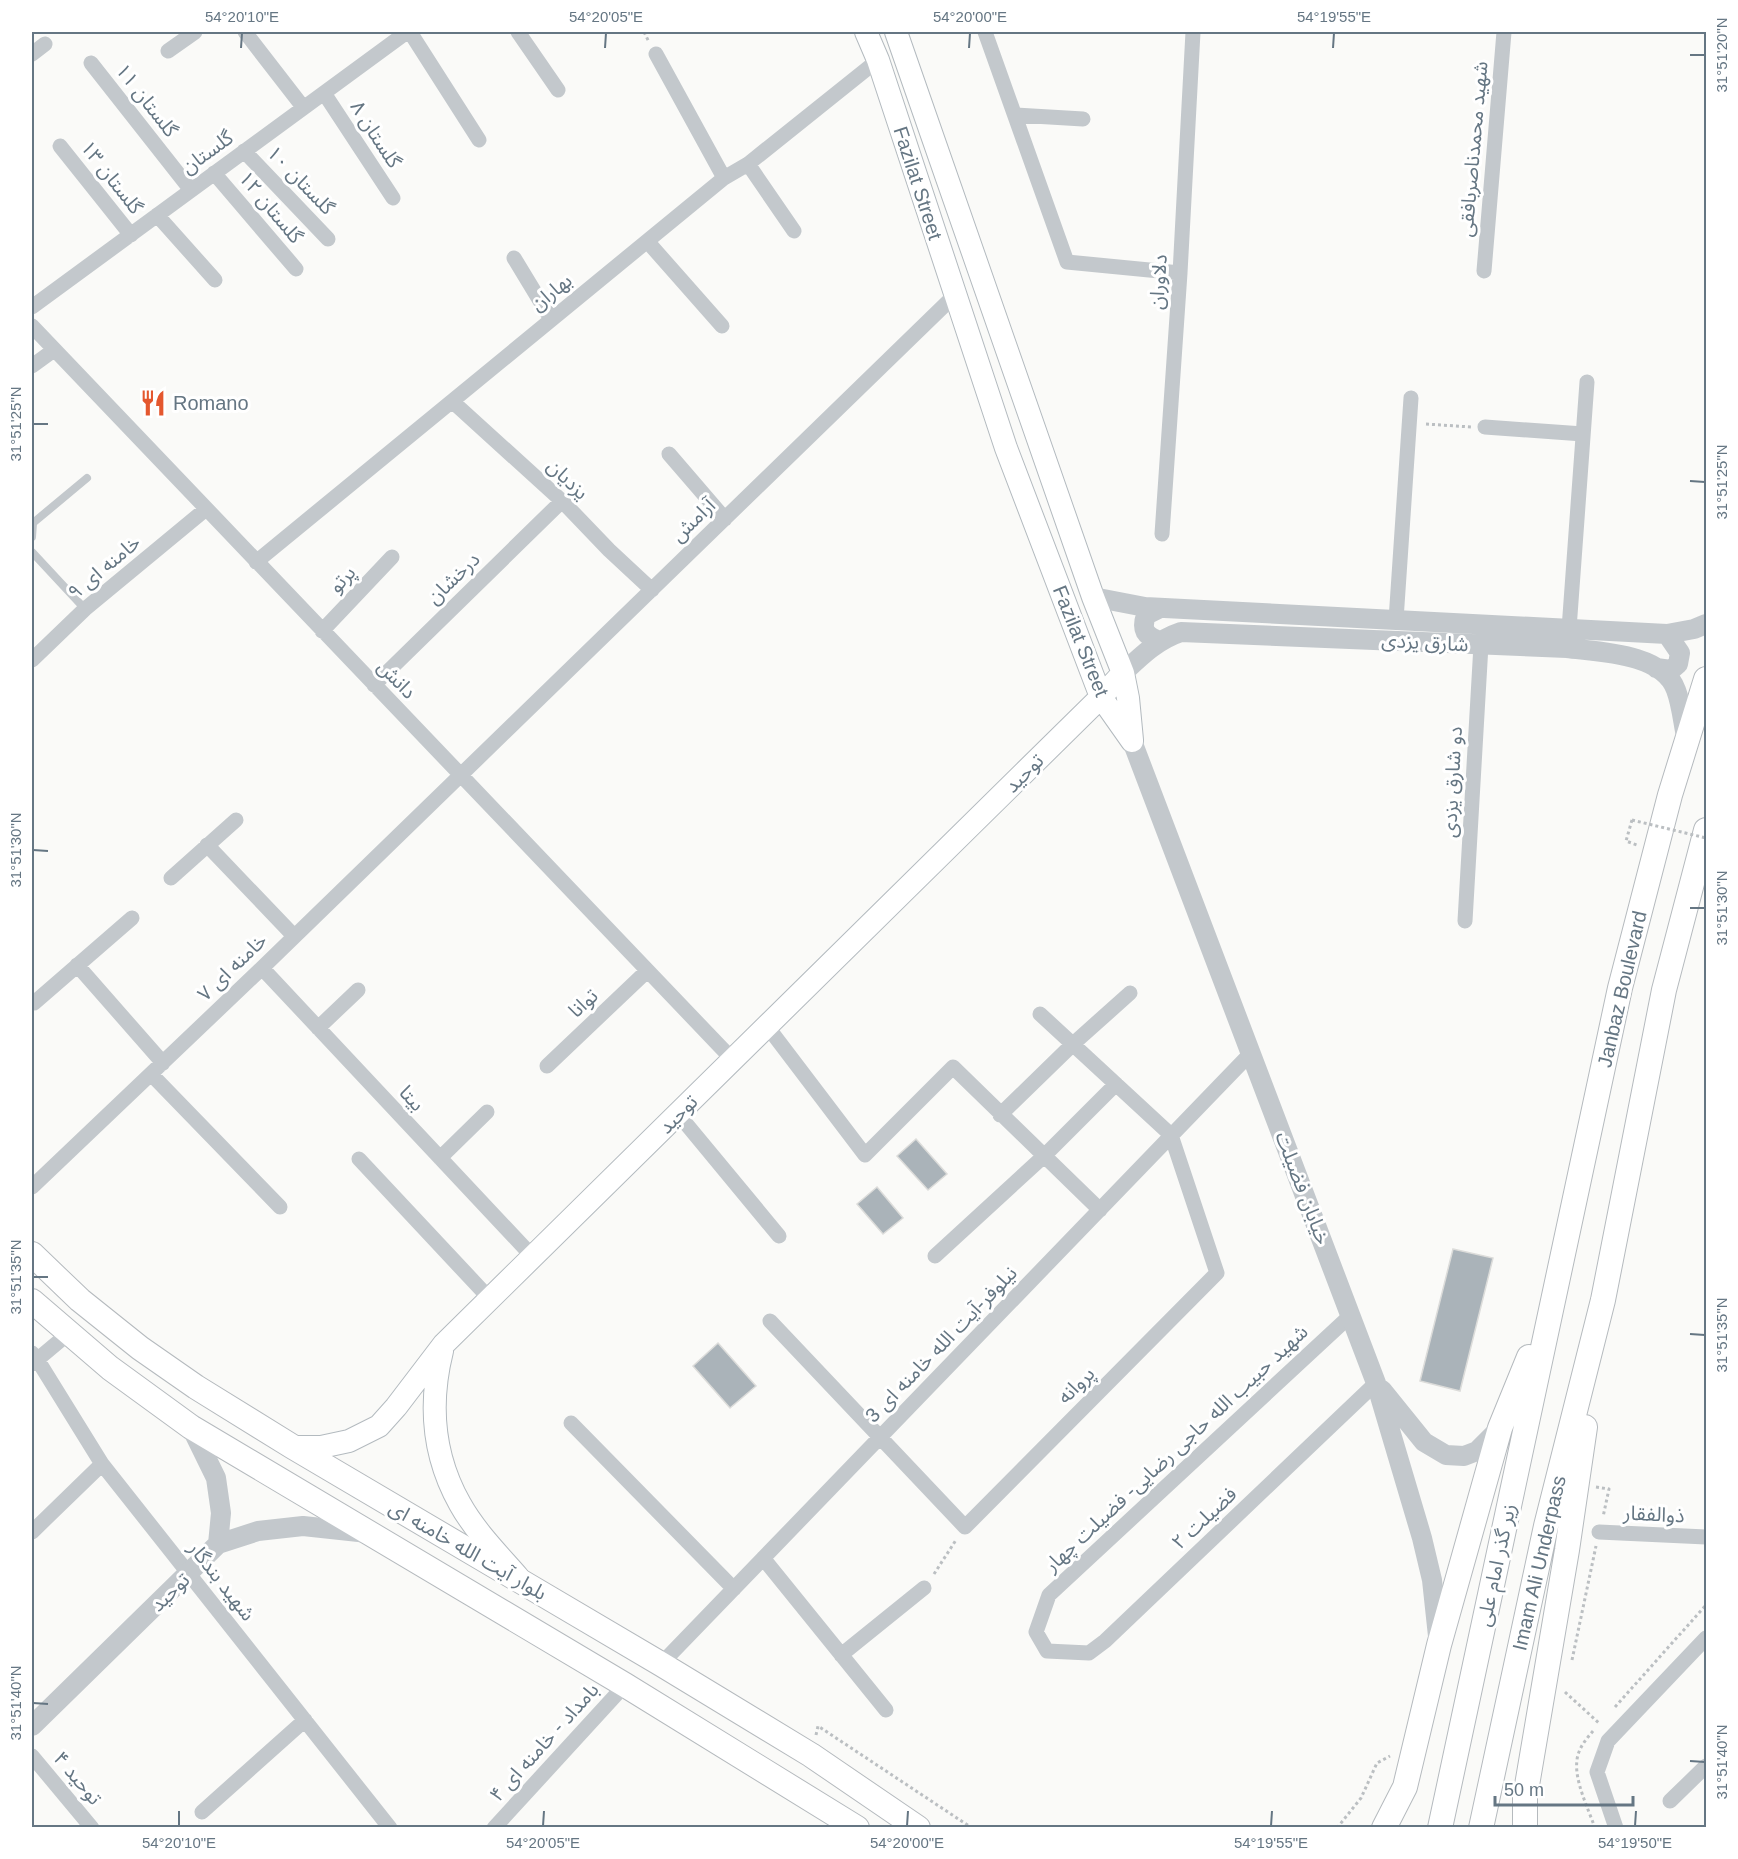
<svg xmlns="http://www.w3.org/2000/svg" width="1738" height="1859" viewBox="0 0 1738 1859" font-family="Arial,'Noto Sans Arabic',sans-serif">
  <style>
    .building { fill: #aab3b9; stroke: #dcdcda; stroke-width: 1.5 }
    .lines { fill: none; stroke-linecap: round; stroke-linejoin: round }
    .secondary-casing { stroke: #b3babf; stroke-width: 24 }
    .primary-casing { stroke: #b5babe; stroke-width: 26 }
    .path { stroke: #bbbfc2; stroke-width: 3; stroke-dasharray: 3 3; stroke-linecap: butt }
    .service { stroke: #c3c8cc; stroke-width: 8 }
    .minor { stroke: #c3c8cc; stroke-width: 15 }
    .tertiary { stroke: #c3c8cc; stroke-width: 20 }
    .secondary { stroke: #fff; stroke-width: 22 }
    .primary { stroke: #fff; stroke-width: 24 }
    .path-bridge { stroke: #bbbfc2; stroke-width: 3; stroke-dasharray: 3 3; stroke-linecap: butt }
    .ticks { fill: none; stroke: #657683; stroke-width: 2 }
    .labels { text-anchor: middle; stroke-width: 6; stroke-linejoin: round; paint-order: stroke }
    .street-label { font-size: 20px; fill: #657683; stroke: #fff }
    .poi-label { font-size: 20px; fill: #657683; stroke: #fff; text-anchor: start }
    .neatline { fill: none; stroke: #657683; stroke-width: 2 }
    .ticks-label { font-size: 15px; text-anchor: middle; fill: #657683 }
  </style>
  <rect width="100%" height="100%" fill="#fafaf8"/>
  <path class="building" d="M916,1139l31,35 -19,16 -31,-34z
    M877,1187l26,31 -20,16 -26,-30z
    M1453,1249l40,9 -33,133 -40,-10z
    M718,1343l38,43 -26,22 -37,-42z"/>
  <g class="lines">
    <g class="secondary-casing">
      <path id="secondary" d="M866,32l12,28 128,388 95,249 31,44
        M896,32l197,565 30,76 5,25 4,42
        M442,1351c-13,52 -9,105 18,153 15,27 38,50 58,73
        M293,1447h28l28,-6 30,-15 17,-19 48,-63 657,-647 22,-24"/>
    </g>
    <g class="primary-casing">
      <path id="primary" d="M32,1254l48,46 60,48 56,39 97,60 368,217 150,91 107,73
        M32,1301l78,67 81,59 434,258 232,143
        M1384,1828l21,-41 34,-142 61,-217 29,-71
        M1440,1828l180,-840 50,-193 36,-116
        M1481,1828l65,-302 57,-226 61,-310 42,-160
        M1525,1828v-31l42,-247 18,-123"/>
    </g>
    <path class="path" d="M644,32l5,10
      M1426,424l45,3
      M1632,820l-6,21 11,4
      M1596,1487l13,2 -6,28
      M934,1574l22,-34
      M1572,1660l24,-114
      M1565,1692l35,32
      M1615,1707l91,-102
      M1593,1731c-7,8 -15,18 -16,29 -3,20 11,48 18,68
      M816,1735l2,-9 154,102
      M1337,1828l24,-30 16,-35 13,-7"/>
    <path class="service" d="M32,537l1,-14 54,-45
      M32,552l53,57"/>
    <path class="minor" d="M245,32l58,75
      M410,32l69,108
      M518,32l40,58
      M985,32l82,230 113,11
      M168,51l27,-19
      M32,54l13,-10
      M656,54l68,124
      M91,63l100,127
      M324,93l69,105
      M1015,115l68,4
      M60,146l71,89
      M244,151l84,88
      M748,164l46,67
      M214,173l82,96
      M157,215l58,65
      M647,241l75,85
      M514,258l37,61
      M1484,271l20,-239
      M32,307l375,-275
      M32,326l701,734
      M32,366l22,-16
      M453,402l109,99 47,49 43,40
      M1485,427l98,7
      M669,454l56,65
      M1162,534l18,-261 13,-241
      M256,562l468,-384 24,-14 130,-104
      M1396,620l15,-222
      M1569,629l18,-247
      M322,631l70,-74
      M32,660l53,-51 121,-100
      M374,685l188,-184
      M207,845l87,91
      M171,878l65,-58
      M1465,921l16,-276
      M77,965l86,98
      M262,968l271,289
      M34,1003l98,-85
      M767,1026l98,129 88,-88 147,143
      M318,1028l40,-38
      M547,1066l100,-95
      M151,1074l129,133
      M678,1114l101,122
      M1000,1115l73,-71 57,-51
      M440,1158l47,-46
      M359,1159l131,140
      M32,1187l230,-219 693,-673
      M935,1256l109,-100 72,-72
      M1351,1315l-302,280 -13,37 11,19 42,2 16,-12 271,-258
      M770,1321l195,206 252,-254 -46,-138 -131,-121
      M32,1353l5,6 65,105 288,364
      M32,1364l37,-31
      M571,1423l163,166
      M32,1532l70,-68
      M1599,1532l107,5
      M763,1558l123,152
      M841,1655l83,-67
      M661,1664l590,-611
      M32,1756l60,72
      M1670,1801l36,-35
      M202,1812l103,-92
      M494,1828l131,-143
      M1616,1828l-19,-56 11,-31 98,-103"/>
    <path class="tertiary" d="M1093,597l52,10 522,27 27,-5 12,-5
      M1160,608l-14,7c-5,15 -1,21 14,26
      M1656,668l15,2 7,-6 2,-11 -13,-19
      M1123,673c18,-17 34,-33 58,-41l386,16c31,4 96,5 109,42 6,16 7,34 11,51
      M1132,741l244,642 46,155 10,42 6,56
      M1382,1390l42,52 22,13 18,1 13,-5 23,-23
      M218,1544l40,-13 45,-5 65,7
      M32,1726l186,-182 3,-31 -5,-35 -25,-51"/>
    <use href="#secondary" class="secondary"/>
    <use href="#primary" class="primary"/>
    <path class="path-bridge" d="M1632,820l74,18"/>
  </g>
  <path class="ticks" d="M241,48l1,-15M605,48l1,-15M969,48l1,-15M1333,48l1,-15M1690,55h15M33,424h15M1690,481l15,1M33,850l15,1M1690,908h15M33,1277h15M1690,1334l15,1M33,1703l15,1M1690,1761l15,1M179,1826v-15M543,1826l1,-15M907,1826l1,-15M1271,1826l1,-15M1635,1826l1,-15"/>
  <defs>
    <g id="restaurant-bare" transform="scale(2.07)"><path d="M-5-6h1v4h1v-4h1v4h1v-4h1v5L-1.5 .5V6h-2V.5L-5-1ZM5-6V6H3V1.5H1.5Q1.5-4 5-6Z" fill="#e4572e" stroke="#fff" stroke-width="2.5" paint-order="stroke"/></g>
  </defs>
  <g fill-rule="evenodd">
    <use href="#restaurant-bare" x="153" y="403"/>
  </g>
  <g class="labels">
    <g class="street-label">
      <text transform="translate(147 100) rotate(52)" y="7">گلستان ۱۱</text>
      <text transform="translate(376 134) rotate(57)" y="7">گلستان ۸</text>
      <text transform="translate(1473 149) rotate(-85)" y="7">شهید محمدناصربافقی</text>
      <text transform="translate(207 152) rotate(-36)" y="7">گلستان</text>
      <text transform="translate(112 177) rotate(52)" y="7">گلستان ۱۳</text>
      <text transform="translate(301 180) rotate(46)" y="7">گلستان ۱۰</text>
      <text transform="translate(918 183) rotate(72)" y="7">Fazilat Street</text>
      <text transform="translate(271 207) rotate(50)" y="7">گلستان ۱۲</text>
      <text transform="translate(1158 282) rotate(-86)" y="7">دلاوران</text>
      <text transform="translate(551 292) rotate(-39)" y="7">بهاران</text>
      <text transform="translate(568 479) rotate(44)" y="7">یزدیان</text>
      <text transform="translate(693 520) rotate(-44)" y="7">آرامش</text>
      <text transform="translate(104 567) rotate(-40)" y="7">خامنه ای ۹</text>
      <text transform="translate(453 578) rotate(-44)" y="7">درخشان</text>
      <text transform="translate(342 579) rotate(-47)" y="7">پرتو</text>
      <text transform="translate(1081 641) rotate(68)" y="7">Fazilat Street</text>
      <text transform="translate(1425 642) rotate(3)" y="7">شارق یزدی</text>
      <text transform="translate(397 679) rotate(46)" y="7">دانش</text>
      <text transform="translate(1024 773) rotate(-45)" y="7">توحید</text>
      <text transform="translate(1452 782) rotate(-87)" y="7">دو شارق یزدی</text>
      <text transform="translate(232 967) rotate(-44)" y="7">خامنه ای ۷</text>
      <text transform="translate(1622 989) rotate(-77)" y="7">Janbaz Boulevard</text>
      <text transform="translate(583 1003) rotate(-43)" y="7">توانا</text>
      <text transform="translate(412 1098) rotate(47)" y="7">بیتا</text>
      <text transform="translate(678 1114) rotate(-45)" y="7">توحید</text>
      <text transform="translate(1303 1188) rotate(69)" y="7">خیابان فضیلت</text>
      <text transform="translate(941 1344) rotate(-46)" y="7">نیلوفر-آیت الله خامنه ای 3</text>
      <text transform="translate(1076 1385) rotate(-45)" y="7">پروانه</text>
      <text transform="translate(1176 1448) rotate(-43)" y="7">شهید حبیب الله حاجی رضایی- فضیلت چهار</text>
      <text transform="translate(1654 1514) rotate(3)" y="7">ذوالفقار</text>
      <text transform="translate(1204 1518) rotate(-43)" y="7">فضیلت ۲</text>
      <text transform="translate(468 1550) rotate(30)" y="7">بلوار آیت الله خامنه ای</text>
      <text transform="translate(1539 1563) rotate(-77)" y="7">Imam Ali Underpass</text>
      <text transform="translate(1496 1565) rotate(-78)" y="7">زیر گذر امام علی</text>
      <text transform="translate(222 1581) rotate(52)" y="7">شهید بندگار</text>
      <text transform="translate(170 1592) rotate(-44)" y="7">توحید</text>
      <text transform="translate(544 1742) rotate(-48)" y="7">بامداد - خامنه ای ۴</text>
      <text transform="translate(78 1778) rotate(50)" y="7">توحید ۴</text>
    </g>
    <g class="poi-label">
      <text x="173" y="410">Romano</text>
    </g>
  </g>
  <rect width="1738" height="1859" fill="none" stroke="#ffffff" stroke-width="66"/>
  <path d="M1495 1796v9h138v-9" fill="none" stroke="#657683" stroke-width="3"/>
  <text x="1504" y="1796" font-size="18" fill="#657683" stroke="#ffffff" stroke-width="4.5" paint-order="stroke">50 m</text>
  <rect x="33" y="33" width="1672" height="1793" class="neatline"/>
  <g class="ticks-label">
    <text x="242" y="22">54°20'10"E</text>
    <text x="606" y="22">54°20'05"E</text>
    <text x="970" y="22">54°20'00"E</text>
    <text x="1334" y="22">54°19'55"E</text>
    <text transform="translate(1722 55) rotate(-90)" y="5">31°51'20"N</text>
    <text transform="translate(16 424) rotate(-90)" y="5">31°51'25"N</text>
    <text transform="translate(1722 482) rotate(-90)" y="5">31°51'25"N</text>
    <text transform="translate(16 850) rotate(-90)" y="5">31°51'30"N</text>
    <text transform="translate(1722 908) rotate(-90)" y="5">31°51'30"N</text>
    <text transform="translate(16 1277) rotate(-90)" y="5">31°51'35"N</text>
    <text transform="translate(1722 1335) rotate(-90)" y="5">31°51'35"N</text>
    <text transform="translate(16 1703) rotate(-90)" y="5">31°51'40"N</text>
    <text transform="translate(1722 1762) rotate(-90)" y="5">31°51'40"N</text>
    <text x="179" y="1848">54°20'10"E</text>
    <text x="543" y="1848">54°20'05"E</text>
    <text x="907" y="1848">54°20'00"E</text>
    <text x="1271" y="1848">54°19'55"E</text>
    <text x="1635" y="1848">54°19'50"E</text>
  </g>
</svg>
